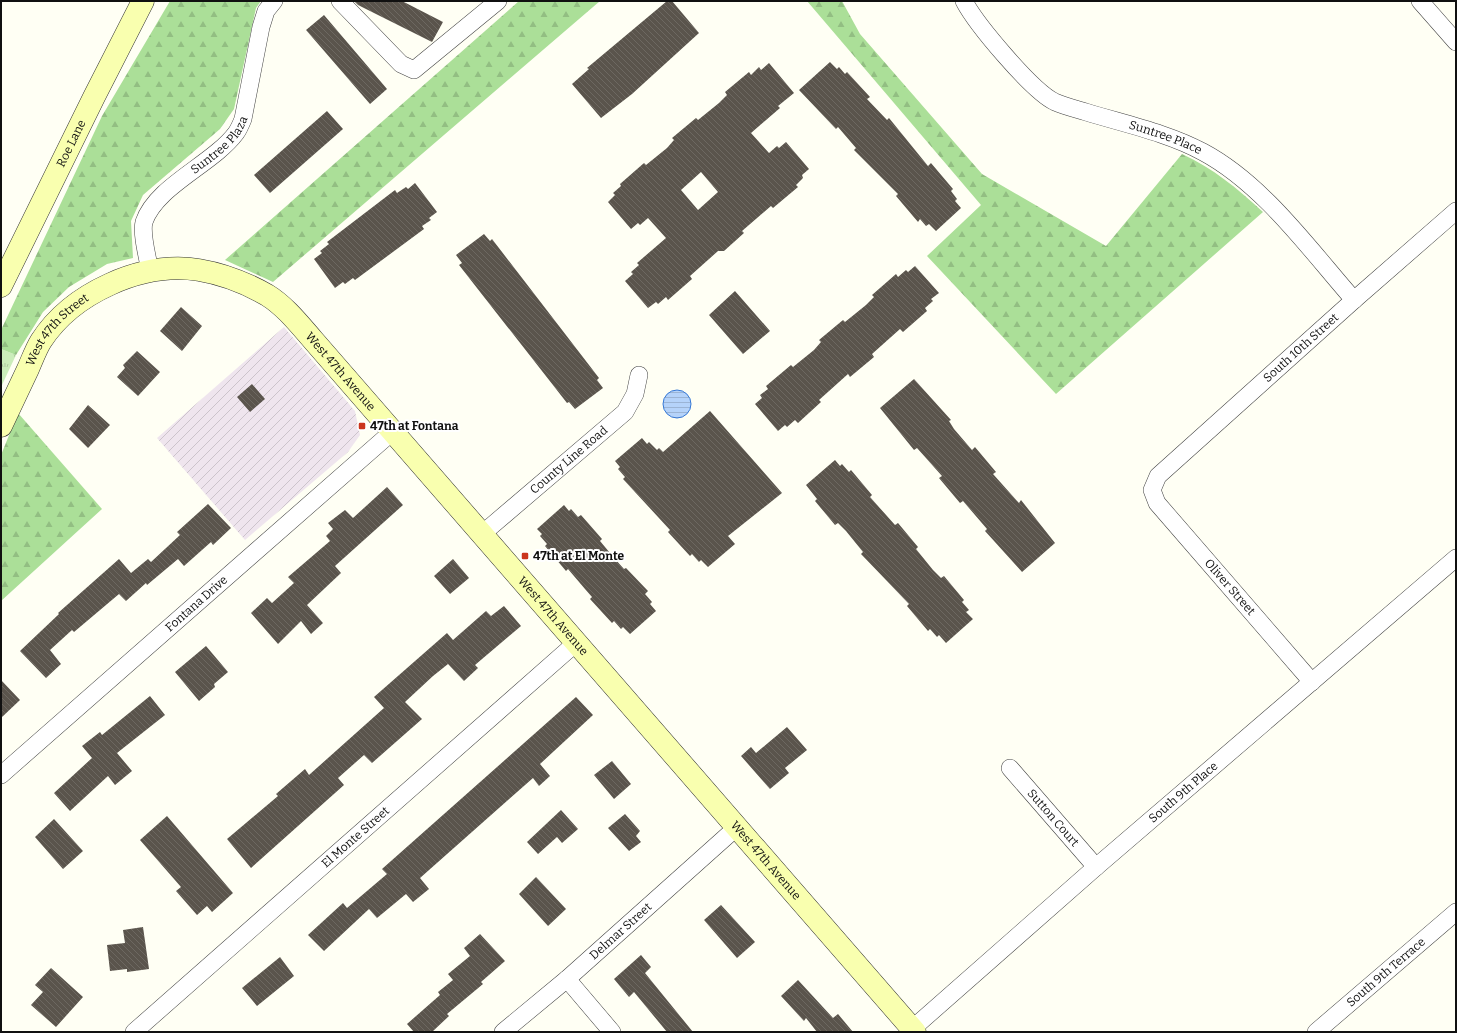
<svg xmlns="http://www.w3.org/2000/svg" width="1457" height="1033" viewBox="0 0 1457 1033" font-family="Bitter,serif">
  <style>
    .industrial { fill: url(#industrial-furrows) }
    .grass { fill: url(#grass-tufts) }
    .forest { fill: url(#forest-firs) }
    .water { fill: url(#water-rules); stroke: #3779d6 }
    .building { fill: url(#building-back-hatch); fill-rule: evenodd }
    .lines { fill: none; stroke-linecap: round; stroke-linejoin: round }
    .street-casing { stroke: #434343; stroke-width: 18 }
    .secondary-casing { stroke: #323232; stroke-width: 23 }
    .street { stroke: #fff; stroke-width: 17 }
    .secondary { stroke: #f9ffaf; stroke-width: 22 }
    .poi-dot { fill: #cb351e; stroke: #fff; stroke-width: 1.5 }
    .labels { text-anchor: middle; stroke-width: 4; stroke-linejoin: round; paint-order: stroke }
    .street-label { font-size: 12px; fill: #101010; stroke: #fff }
    .poi-label { font-size: 12px; font-weight: bold; fill: #101010; stroke: #fff; text-anchor: start }
  </style>
  <defs>
    <pattern id="industrial-furrows" width="10" height="10" patternUnits="userSpaceOnUse"><rect width="10" height="10" fill="#efe5ee"/><path d="M-1 1l2-2M0 10L10 0M9 11l2-2" fill="none" stroke="#ccc3cb"/></pattern>
    <pattern id="grass-tufts" width="24" height="20" patternUnits="userSpaceOnUse"><rect width="24" height="20" fill="#cbedba"/><path d="M3 7l-1-3M5 7V3M7 7l1-3M15 17l-1-3M17 17v-4M19 17l1-3" fill="none" stroke="#adca9f"/></pattern>
    <pattern id="forest-firs" width="22" height="20" patternUnits="userSpaceOnUse"><rect width="22" height="20" fill="#abdf98"/><path d="M5 1l3.5 6h-7zM16 11l3.5 6h-7z" fill="#92be82"/></pattern>
    <pattern id="water-rules" width="6" height="5" patternUnits="userSpaceOnUse"><rect width="6" height="5" fill="#b5d3fa"/><path d="M0 2.5h6" fill="none" stroke="#9bb4d5"/></pattern>
    <pattern id="building-back-hatch" width="6" height="6" patternUnits="userSpaceOnUse"><rect width="6" height="6" fill="#5a544c"/><path d="M-1 5l2 2M0 0l6 6M5-1l2 2" fill="none" stroke="#6d6861"/></pattern>
  </defs>
  <rect width="100%" height="100%" fill="#fffff4"/>
  <path class="industrial" d="M284,327l71,84 5,24 -12,17 -103,88 -88,-102z"/>
  <path class="grass" d="M1,349l15,6 -15,32z"/>
  <path class="forest" d="M170,1h91l-5,7 -22,101 -14,20 -77,66 -12,26 2,37 -26,6 -38,23 -26,25 -27,43 -15,-6v-19l101,-214z
    M519,1h81l-327,281 -48,-22z
    M807,1h35l18,33 122,140 124,72 76,-92c32,15 55,34 81,58l-207,182 -129,-138 54,-51z
    M18,413l84,96 -101,92v-146z"/>
  <path class="water" d="M663 404a14 14 0 1 1 28 0a14 14 0 1 1-28 0Z"/>
  <path class="building" d="M354,1h48l41,21 -11,20 -74,-37z
    M667,1h5l27,32 -67,61 -31,24 -29,-34 17,-15 -2,-1z
    M324,15l63,74 -17,15 -64,-74z
    M830,62l7,7 2,-2 6,7 2,-2 23,25 -3,2 20,21 2,-2 39,48 3,-3 22,26 -2,2 6,8 -2,2 6,7 -25,23 -7,-7 -3,2 -6,-7 -2,3 -22,-26 2,-2 -44,-44 2,-2 -18,-21 -2,2 -37,-39z
    M769,63l25,30 -16,13 2,2 -29,25 18,20 8,-7 2,2 7,-6 23,27 -7,6 1,3 -7,7 2,2 -25,21 -2,-2 -29,25 2,2 -20,18h-6l-28,25 2,3 -24,21 -2,-3 -8,7 -2,-2 -8,6 -23,-27 8,-7 -2,-2 8,-7 -2,-2 29,-25 -18,-20 -8,7 -2,-2 -7,6 -23,-27 7,-7 -2,-2 8,-7 -1,-2 24,-21 2,2 21,-17 7,-8 -2,-2 24,-20 2,2 21,-17 8,-8 -2,-3 24,-20 2,3 8,-8 2,3zM701,172l17,20 -20,18 -17,-20z
    M327,111l16,18 -73,64 -16,-18z
    M415,183l22,29 -8,6 2,2 -9,6 2,3 -69,51 -2,-2 -8,6 -2,-2 -8,6 -21,-29 8,-6 -2,-2 9,-7 -2,-2 68,-52 2,3 9,-6 2,2z
    M484,234l6,7 2,-2 107,139 -2,2 6,8 -28,21 -6,-7 -2,1 -108,-138 3,-2 -6,-8z
    M915,266l24,27 -8,6 2,2 -8,7 2,3 -24,21 -3,-3 -28,25 2,3 -24,20 -2,-3 -29,26 2,2 -23,21 -3,-3 -8,7 -2,-2 -7,6 -23,-27 7,-6 -2,-3 8,-6 -2,-3 25,-21 2,2 21,-17 7,-8 -2,-2 24,-20 2,2 21,-17 8,-8 -2,-2 24,-21 2,3 8,-7 2,2z
    M735,291l35,40 -27,23 -34,-39z
    M181,307l21,19 -20,25 -22,-20z
    M137,351l23,21 -22,24 -21,-19 8,-9 -2,-3z
    M914,379l37,41 -2,1 5,8 18,21 3,-3 21,25 -3,2 26,29 2,-3 34,43 -33,29 -37,-41 2,-2 -24,-28 -3,2 -21,-25 3,-2 -25,-28 -3,2 -34,-42z
    M252,384l13,15 -15,13 -13,-15z
    M88,405l22,20 -22,23 -19,-19z
    M710,411l72,82 -54,43 7,8 -27,23 -7,-7 -2,2 -7,-8 -2,2 -22,-24 2,-2 -47,-51 2,-2 -7,-8 2,-2 -5,-6 27,-23 5,6 2,-2 8,8 2,-2 4,4z
    M835,460l5,6 2,-2 7,8 2,-2 21,25 -2,2 25,28 3,-2 20,24 -2,2 17,21 8,8 3,-2 20,24 -2,2 7,8 -3,2 7,7 -27,24 -7,-8 -2,2 -7,-8 -2,2 -21,-25 2,-2 -48,-50 2,-2 -17,-21 -8,-8 -3,2 -20,-24 2,-2 -11,-14z
    M387,487l16,18 -68,61 6,7 -34,32 16,18 -12,11 -10,-13 -23,23 -27,-31 16,-15 5,5 22,-20 -6,-6 42,-36 -4,-5 7,-7 -5,-6 17,-13 8,8z
    M208,504l23,24 -18,17 -2,-3 -27,24 -6,-7 -31,26 -1,-2 -20,18 -7,-7 -45,38 -2,-2 -22,20 11,14 -15,14 -26,-27 39,-37 -1,-1 61,-54 12,14 17,-14 3,3 29,-27 -3,-3z
    M564,505l5,6 2,-2 7,8 3,-2 21,24 -2,2 15,18 9,10 2,-1 22,23 -3,3 7,8 -2,2 6,7 -26,23 -7,-7 -2,2 -7,-8 -2,2 -22,-24 2,-2 -7,-8 -17,-20 -2,2 -21,-25 2,-2 -7,-8 2,-2 -5,-5z
    M453,559l16,19 -19,16 -16,-18z
    M504,606l17,20 -46,39 3,3 -14,13 -16,-17 -15,12 -28,26 17,17 -50,44 -8,-8 -26,23 6,7 -93,83 -24,-29 51,-43 -2,-2 29,-25 4,6 75,-67 -10,-11 73,-64 6,7 33,-29 5,5z
    M206,646l22,26 -14,12 1,3 -16,14 -24,-29z
    M1,680l19,20 -19,18z
    M150,696l15,19 -48,38 15,18 -17,14 -7,-9 -38,35 -16,-18 38,-35 -10,-12 18,-14 2,3z
    M576,697l17,18 -53,49 10,12 -11,10 -6,-8 -113,100 9,11 -16,13 -7,-8 -29,24 -8,-9 -45,42 -16,-16 35,-32 4,5 40,-34 -5,-5z
    M787,727l20,23 -22,18 4,5 -19,16 -29,-33 10,-9 5,6z
    M612,761l19,23 -17,15 -20,-24z
    M561,810l17,19 -16,14 -5,-6 -19,17 -11,-12z
    M625,814l15,17 -4,5 5,6 -12,9 -21,-23z
    M167,816l66,77 -21,19 -5,-6 -10,9 -21,-24 5,-4 -41,-47z
    M54,819l29,32 -20,18 -28,-32z
    M536,877l30,32 -18,17 -29,-32z
    M721,905l34,37 -18,16 -33,-38z
    M143,927l6,42 -22,3v-3l-17,2 -3,-26 18,-2 -2,-13z
    M480,934l25,27 -24,21 2,2 -36,30 2,2 -17,16h-18l-7,-8 33,-29 -2,-3 15,-12 -5,-6 22,-18 -6,-8z
    M641,955l10,12 -6,6 48,59h-26l-33,-40 -5,5 -15,-18z
    M280,957l14,19 -37,30 -15,-18z
    M51,968l32,29 -27,30 -25,-22 12,-13 -8,-7z
    M798,980l35,38 5,-4 15,18h-36l-11,-14 -2,3 -23,-25z"/>
  <g class="lines">
    <g class="street-casing">
      <g id="street">
        <path d="M340,1l61,63 13,6 84,-69"/>
        <path id="s1" d="M964,1c12,23 68,90 91,101 9,4 21,7 31,10 39,12 82,21 117,40 60,32 107,98 151,148"/>
        <path d="M1420,1l36,41"/>
        <path id="s2" d="M150,271c-2,-12 -9,-37 -6,-49 12,-36 69,-58 92,-89 3,-4 5,-9 7,-14l18,-92 5,-16 8,-10"/>
        <path id="s3" d="M482,534l143,-122 10,-18 4,-19"/>
        <path id="s4" d="M1312,682l-155,-179 -5,-13 6,-14 196,-176 102,-89"/>
        <path id="s5" d="M1010,768l86,99"/>
        <path id="s6" d="M1,775l391,-343"/>
        <path d="M567,979l45,53"/>
        <path id="s7" d="M912,1029l184,-162 360,-309"/>
        <path id="s8" d="M134,1032l443,-390"/>
        <path id="s9" d="M503,1032l64,-53 170,-152"/>
        <path id="s10" d="M1316,1032l140,-120"/>
      </g>
    </g>
    <g class="secondary-casing">
      <g id="secondary">
        <path id="s11" d="M1,286l93,-189 49,-96"/>
        <path id="s12" d="M1,426c9,-19 18,-38 27,-57 4,-9 8,-20 13,-28 31,-48 101,-80 158,-71 24,4 47,13 68,25 18,11 32,29 46,45l602,692"/>
      </g>
    </g>
    <use href="#street" class="street"/>
    <use href="#secondary" class="secondary"/>
  </g>
  <g class="poi-dot">
    <rect x="358" y="422" width="8" height="8" rx="2"/>
    <rect x="521" y="552" width="8" height="8" rx="2"/>
  </g>
  <g class="labels">
    <g class="street-label">
      <text dy="4" stroke="none"><textPath href="#s1" startOffset="253">Suntree Place</textPath></text>
      <text dy="4" stroke="none"><textPath href="#s11" startOffset="159">Roe Lane</textPath></text>
      <text dy="4" stroke="none"><textPath href="#s2" startOffset="159">Suntree Plaza</textPath></text>
      <text dy="4" stroke="none"><textPath href="#s12" startOffset="113">West 47th Street</textPath></text>
      <text dy="4" stroke="none"><textPath href="#s4" startOffset="458">South 10th Street</textPath></text>
      <text dy="4" stroke="none"><textPath href="#s12" startOffset="455">West 47th Avenue</textPath></text>
      <text dy="4" stroke="none"><textPath href="#s3" startOffset="114">County Line Road</textPath></text>
      <text transform="translate(1230 587) rotate(49)" y="4">Oliver Street</text>
      <text dy="4" stroke="none"><textPath href="#s6" startOffset="260">Fontana Drive</textPath></text>
      <text dy="4" stroke="none"><textPath href="#s12" startOffset="779">West 47th Avenue</textPath></text>
      <text dy="4" stroke="none"><textPath href="#s7" startOffset="360">South 9th Place</textPath></text>
      <text dy="4" stroke="none"><textPath href="#s5" startOffset="66">Sutton Court</textPath></text>
      <text dy="4" stroke="none"><textPath href="#s8" startOffset="295">El Monte Street</textPath></text>
      <text dy="4" stroke="none"><textPath href="#s12" startOffset="1103">West 47th Avenue</textPath></text>
      <text dy="4" stroke="none"><textPath href="#s9" startOffset="155">Delmar Street</textPath></text>
      <text dy="4" stroke="none"><textPath href="#s10" startOffset="92">South 9th Terrace</textPath></text>
    </g>
    <g class="poi-label">
      <text x="370" y="430">47th at Fontana</text>
      <text x="533" y="560">47th at El Monte</text>
    </g>
  </g>
  <rect width="1457" height="1033" fill="none" stroke="#101010" stroke-width="4"/>
</svg>
